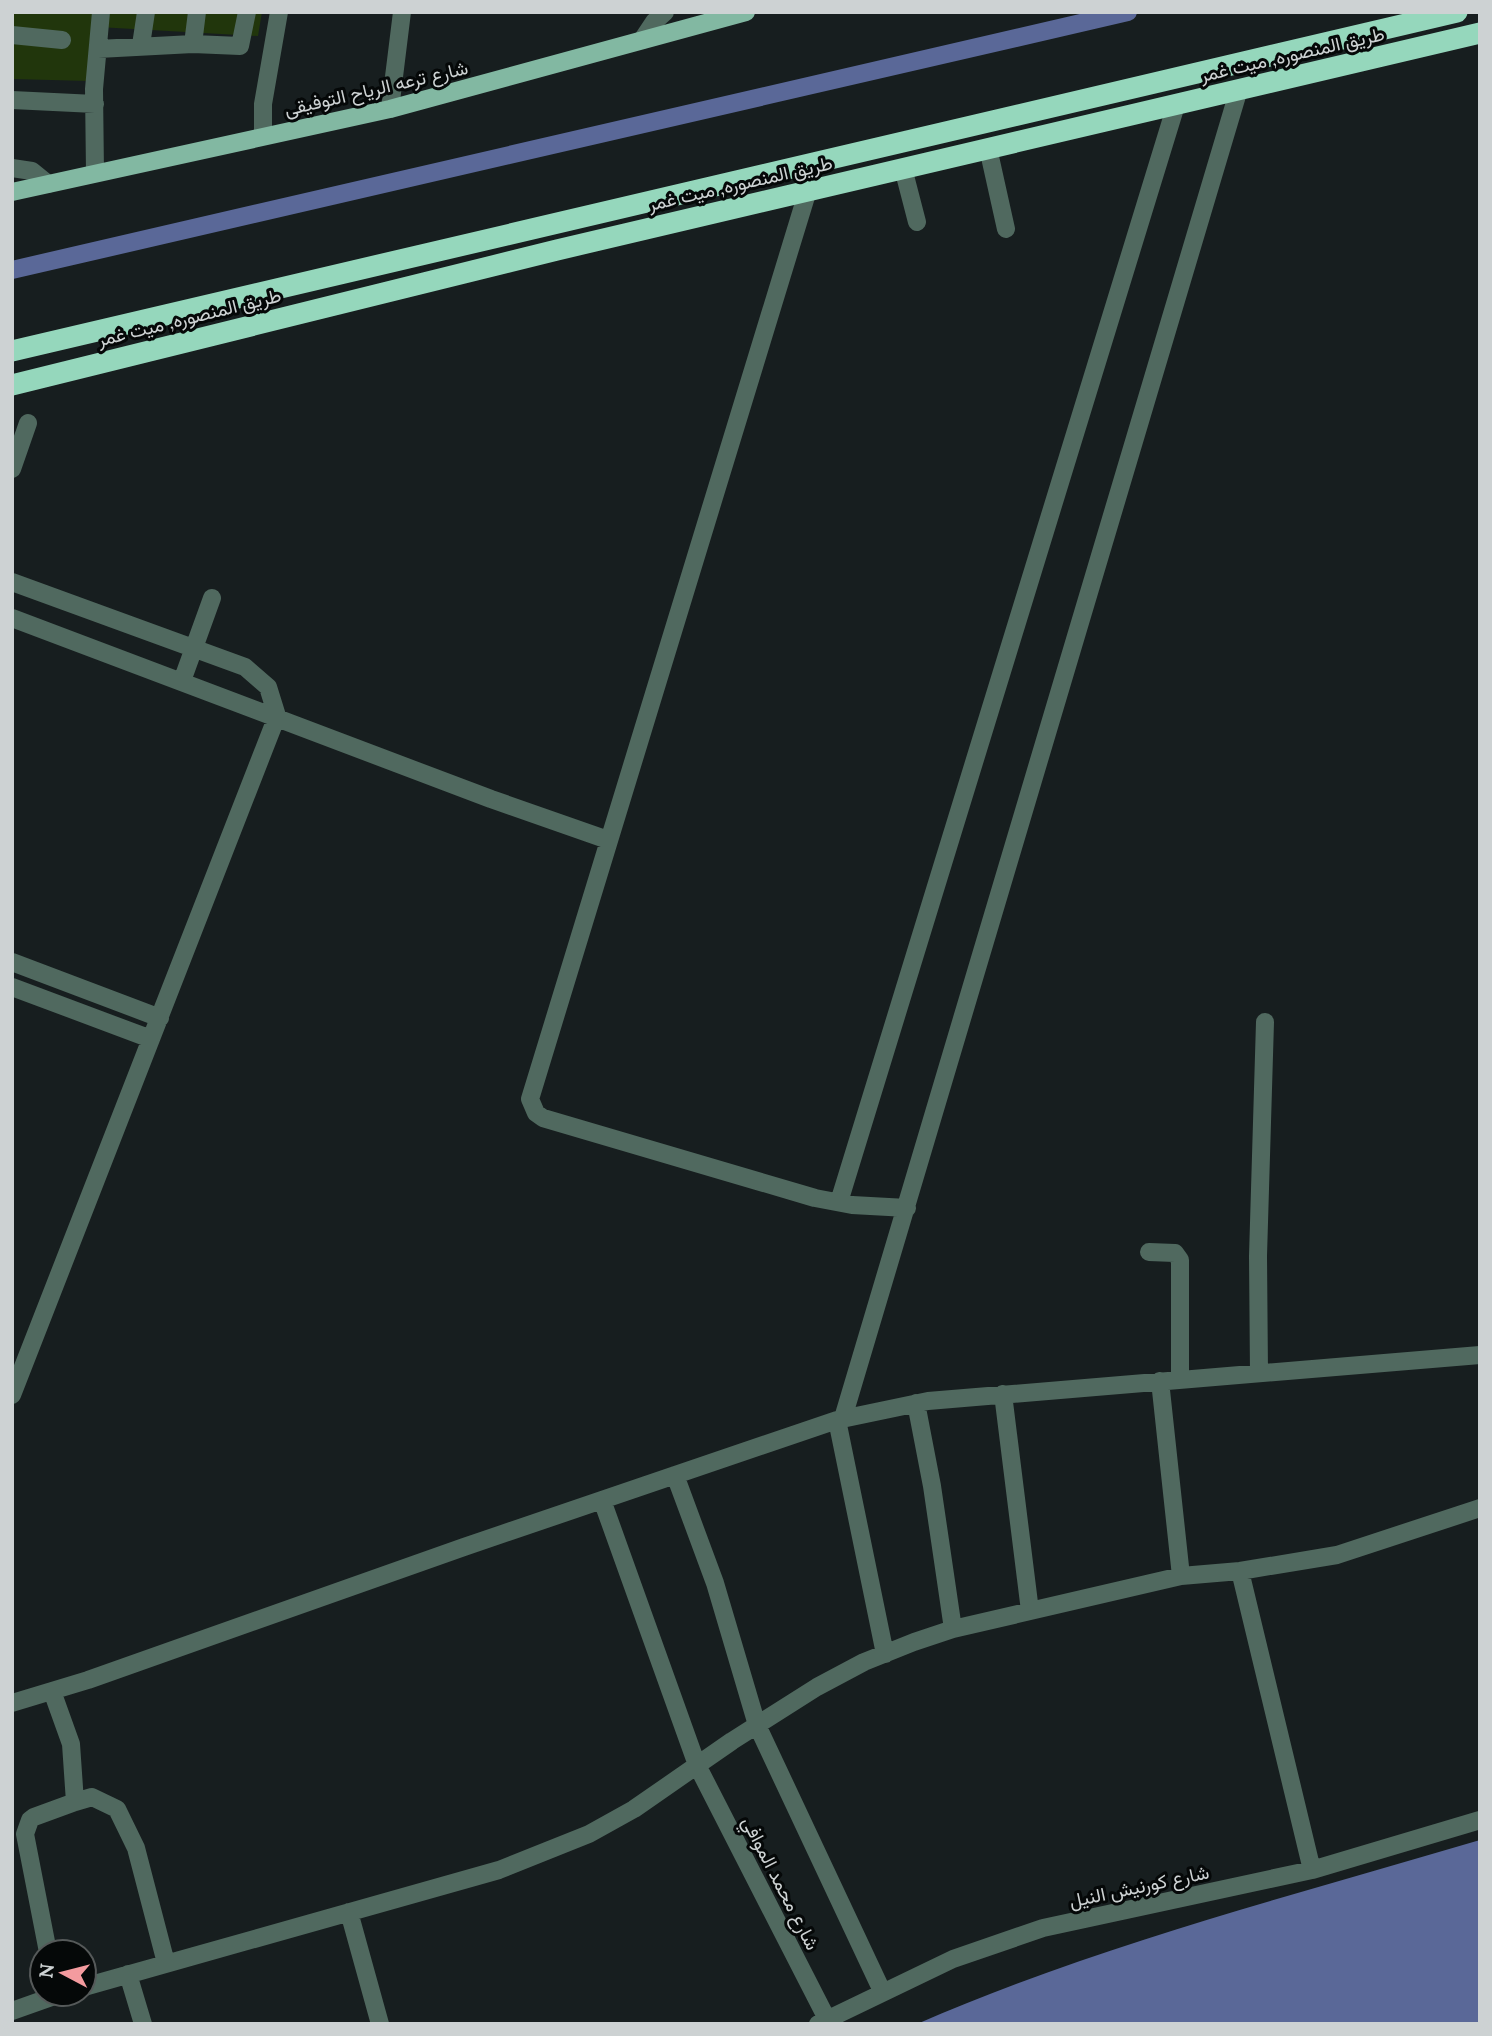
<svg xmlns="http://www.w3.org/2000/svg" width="1492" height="2036" viewBox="0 0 1492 2036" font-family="Lora,Vazirmatn,serif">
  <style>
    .green { fill: #21360c }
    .water { fill: #5a6898 }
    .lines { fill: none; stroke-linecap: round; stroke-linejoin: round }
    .canal { stroke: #5a6898; stroke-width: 18 }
    .minor { stroke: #50695f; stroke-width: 18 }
    .major { stroke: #82b8a2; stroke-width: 18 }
    .highway { stroke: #95d7bc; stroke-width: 21 }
    .labels { text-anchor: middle; stroke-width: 6; stroke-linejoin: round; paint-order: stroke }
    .street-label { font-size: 19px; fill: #cdd2d3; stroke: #050808 }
  </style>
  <rect width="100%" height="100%" fill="#171e1f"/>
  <path class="green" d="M12,12h250l-4,24 -160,-9 -9,54 -77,-2z"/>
  <path class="water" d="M1480,1840v184h-563c181,-79 375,-128 563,-184z"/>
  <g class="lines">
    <path class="canal" d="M12,270l1116,-258"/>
    <path class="minor" d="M12,35l50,5
      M642,40l12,-18 11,-10
      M193,44l47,2 7,-34
      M141,45l5,-33
      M98,49l95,-5 4,-32
      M12,100l83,4
      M390,109l12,-97
      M263,136v-32l16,-92
      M988,148l18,81
      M12,168l20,3 16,13
      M903,168l14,54
      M95,173l-1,-84 7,-77
      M808,190l-278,909 6,14 7,5 272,80 37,7 55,3
      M12,469l16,-46
      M12,582l233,85 23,20 9,29 -265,679
      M12,618l479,181 117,41
      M182,681l30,-83
      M12,962l148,56
      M12,987l139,52
      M839,1202l337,-1097
      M1149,1252l26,1 5,7v119
      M1259,1373l-1,-117 7,-234
      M1160,1381l21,195
      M1003,1394l27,217
      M916,1403l16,83 21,143
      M843,1418l396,-1329
      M837,1420l48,234
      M675,1475l40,108 42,142 125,266
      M602,1500l95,265 130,254
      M1240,1571l72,299
      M12,1703l76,-23 376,-133 373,-127 91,-19 552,-46
      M75,1802l17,-5 25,12 19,39 30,115
      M349,1912l31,112
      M48,1952l-23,-118 5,-14 4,-3 41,-15 -4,-58 -19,-53
      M128,1974l15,50
      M84,1987l415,-117 90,-36 45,-25 98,-68 85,-54 47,-25 50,-20 39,-13 228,-53 59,-5 97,-16 143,-47
      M12,2011l48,-17
      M818,2024l135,-65 90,-31 269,-58 168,-50"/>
    <path class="major" d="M12,192l378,-83 356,-97"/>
    <path class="highway" d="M12,351l1445,-339
      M12,385l545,-135 923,-217"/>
  </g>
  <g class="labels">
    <g class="street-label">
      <text transform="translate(1292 54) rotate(-13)" y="7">طريق المنصوره, ميت غمر</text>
      <text transform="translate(376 88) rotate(-13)" y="7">شارع ترعه الرياح التوفيقى</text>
      <text transform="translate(740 183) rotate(-13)" y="7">طريق المنصوره, ميت غمر</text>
      <text transform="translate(189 317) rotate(-14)" y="7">طريق المنصوره, ميت غمر</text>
      <text transform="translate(781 1883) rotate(63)" y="7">شارع محمد الموافي</text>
      <text transform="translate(1139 1886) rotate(-12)" y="7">شارع كورنيش النيل</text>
    </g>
  </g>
  <rect width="1492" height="2036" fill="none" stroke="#cdd2d3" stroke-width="28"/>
  <g transform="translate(63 1973) rotate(277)"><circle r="33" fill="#050808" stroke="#555959" stroke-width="2"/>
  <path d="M0-5L12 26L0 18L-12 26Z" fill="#f49b9f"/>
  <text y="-10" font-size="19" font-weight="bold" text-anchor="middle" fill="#cdd2d3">N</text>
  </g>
</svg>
